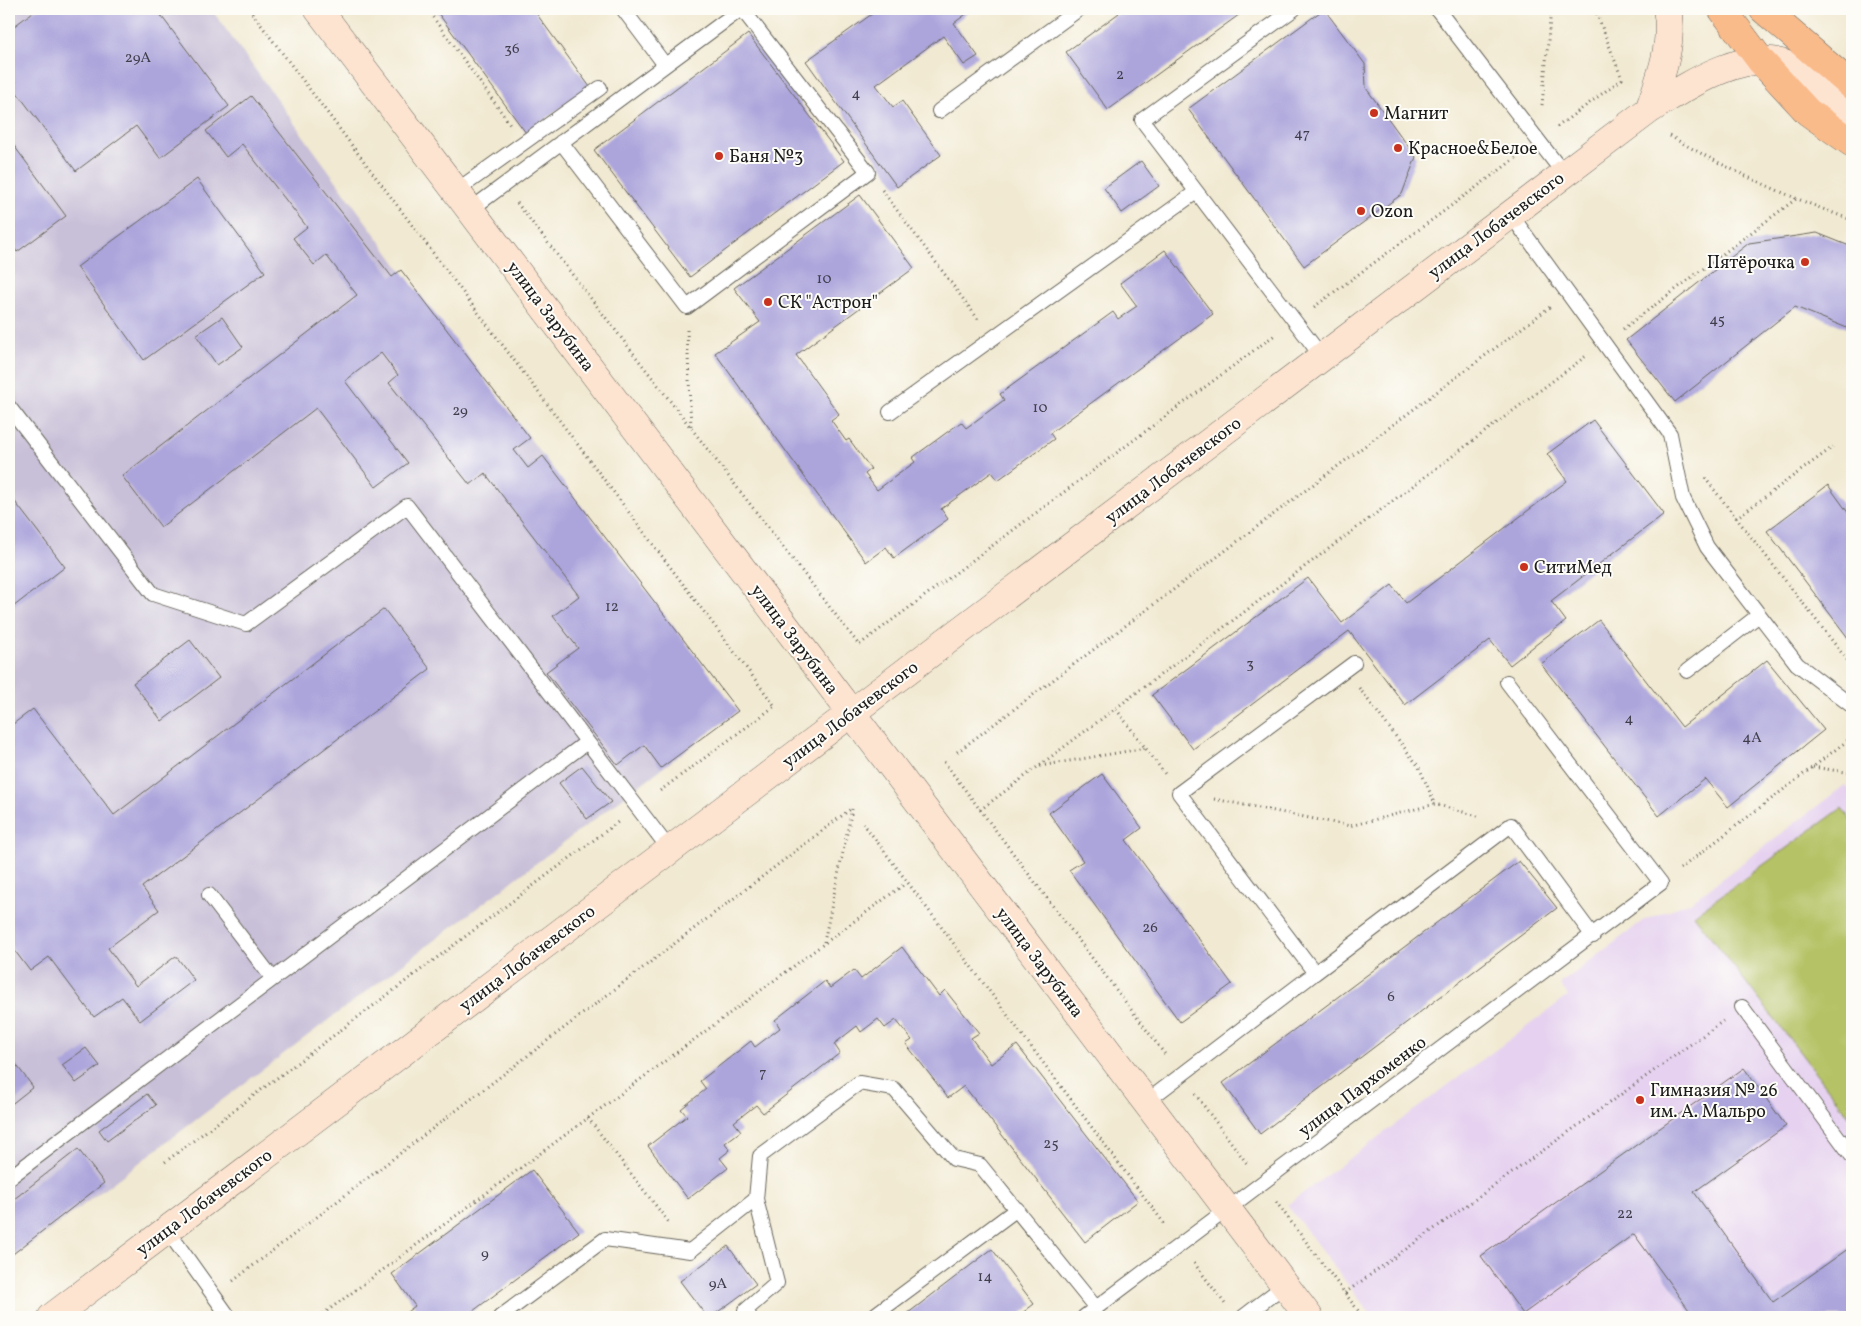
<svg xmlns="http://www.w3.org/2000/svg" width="1861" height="1326" viewBox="0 0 1861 1326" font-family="Vollkorn,serif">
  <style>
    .built { fill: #e6d2f0 }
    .industrial { fill: #c8bfd8 }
    .green { fill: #b5c265; stroke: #686f40 }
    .building { fill: #aca5dc }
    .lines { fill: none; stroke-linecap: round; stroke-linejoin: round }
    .lane-casing { stroke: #67645b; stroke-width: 16 }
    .secondary-casing { stroke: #67645b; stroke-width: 29 }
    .primary-casing { stroke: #67645b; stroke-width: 29 }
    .path { stroke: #67645b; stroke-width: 3; stroke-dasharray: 1 4; stroke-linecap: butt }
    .lane { stroke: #fff; stroke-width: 14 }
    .secondary { stroke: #fde4d1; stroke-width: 28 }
    .primary { stroke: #fabb8b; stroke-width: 28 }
    .poi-dot { fill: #c8321e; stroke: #fdfcf7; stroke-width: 2 }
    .labels { text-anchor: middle; stroke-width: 4; stroke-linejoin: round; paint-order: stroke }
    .number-label { font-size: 15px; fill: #403e4c }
    .poi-label { font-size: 18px; fill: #1c1c1c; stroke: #fdfcf7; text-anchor: start }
    .street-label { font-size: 18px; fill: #1c1c1c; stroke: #fdfcf7 }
  </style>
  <rect width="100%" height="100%" fill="#fdfcf7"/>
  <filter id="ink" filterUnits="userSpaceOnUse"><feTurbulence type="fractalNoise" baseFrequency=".02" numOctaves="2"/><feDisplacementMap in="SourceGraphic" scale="10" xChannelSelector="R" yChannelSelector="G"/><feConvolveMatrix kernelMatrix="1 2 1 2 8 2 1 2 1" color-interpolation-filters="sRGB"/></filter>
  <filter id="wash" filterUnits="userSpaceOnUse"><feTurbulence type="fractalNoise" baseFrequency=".0096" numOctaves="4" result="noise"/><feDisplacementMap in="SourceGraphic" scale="20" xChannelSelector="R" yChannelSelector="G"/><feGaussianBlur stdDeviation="1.12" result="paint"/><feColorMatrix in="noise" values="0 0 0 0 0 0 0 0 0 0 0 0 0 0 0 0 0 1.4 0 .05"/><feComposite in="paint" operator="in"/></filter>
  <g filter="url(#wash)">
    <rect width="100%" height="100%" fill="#f1e9d1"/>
    <path class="built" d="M1845,785l7,9v523h-479l-86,-112 281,-209 -8,-12 84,-64 47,-18z"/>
    <path class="industrial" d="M9,9h202l190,261 337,441 -729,550z"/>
    <path class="green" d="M1842,808l10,14v298l-158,-205z"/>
    <g id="blocks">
      <path class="building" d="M37,9h119l73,97 -69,52 -24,-32 -60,45 -67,-89v-52z
        M435,9h98l57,78 -64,46z
        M879,9h94l-19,14 24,33 -14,9 -21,-29 -67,49 17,22 9,-6 39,54 -44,32 -91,-126z
        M1116,9h131l-139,101 -42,-58 53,-39z
        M1324,9l41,55 1,24 50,69 -14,37 -98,72 -116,-157z
        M748,34l96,127 -154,116 -96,-127z
        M251,96l141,181 9,-7 129,168 -16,12 14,18 15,-12 195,255 -77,57 -17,-23 -26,20 -72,-93 32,-24 -25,-32 26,-20 -94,-123 -15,12 -81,-102 9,-8 -17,-22 -36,28 63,82 -32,24 -60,-79 -155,119 -39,-51 235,-181 -31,-40 -12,10 -21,-27 14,-11 -65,-83 -16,13 -20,-26z
        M9,139l57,77 -49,36 -8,-11z
        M1141,161l18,25 -37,27 -18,-25z
        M197,179l68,93 -121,88 -67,-93z
        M860,195l54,73 -118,87 43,59 -8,6 15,21 3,-2 22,30 -6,5 12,16 38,-28 -3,-4 49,-36 5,6 38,-28 -4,-6 113,-82 5,7 19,-13 -17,-23 45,-33 48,64 -163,119 4,6 -56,41 -6,-8 -51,37 7,10 -54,39 -8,-11 -20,15 -151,-209 45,-31 -26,-34z
        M1817,233l35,14v83l-57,-23 -120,95 -49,-62 123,-97z
        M222,317l21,30 -26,18 -21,-30z
        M1593,420l71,94 -113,87 15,20 -56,44 -20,-25 -85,65 -56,-74 -156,118 -41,-54 156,-117 34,45 50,-38 14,18 161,-122 -20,-27z
        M1828,485l24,33v125l-85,-112z
        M9,494l56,73 -56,43z
        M384,609l46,60 -288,218 17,23 -51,38 28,38 40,-30 18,24 -54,41 -18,-24 -28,20 -45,-60 -19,14 -21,-28v-216l24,-18 81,106z
        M1599,620l83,107 85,-67 57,70 -96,77 -23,-28 -46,37 -118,-152z
        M190,640l29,38 -57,43 -29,-38z
        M582,766l29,36 -24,17 -28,-36z
        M1102,774l40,54 -16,12 106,144 -52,38 -111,-152 14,-9 -34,-48z
        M1519,861l38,47 -297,226 -37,-51z
        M902,947l37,49 6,-6 34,43 -8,5 20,26 26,-19 121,156 -53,41 -121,-156 -16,12 -42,-54 6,-4 -16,-20 -11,8 -7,-9 -17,13 -4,-6 -23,18 6,9 -77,60 -7,-8 -22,17 7,9 -16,12 5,7 -10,8 8,10 -40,31 -40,-53 39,-30 -6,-7 25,-20 -6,-8 51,-40 4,6 25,-19 -5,-8 50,-39 5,7 24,-18 7,9z
        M86,1048l14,18 -24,17 -14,-18z
        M9,1055l24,32 -24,19z
        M1744,1068l42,58 -92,66 79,110 79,-56v71h-158l-60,-83 -111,80 -42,-58z
        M147,1094l9,11 -49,36 -8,-11z
        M78,1149l26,34 -95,74v-54z
        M532,1170l47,62 -114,85h-65l15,-11 -23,-32z
        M728,1246l28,38 -45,33h-4l-27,-36z
        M992,1249l42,55 -17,13h-114z"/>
    </g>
  </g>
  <g filter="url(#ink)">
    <use href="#blocks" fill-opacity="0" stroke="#67645b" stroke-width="1"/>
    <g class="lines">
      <g class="lane-casing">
        <path id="lane" d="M623,9l42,56
          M1294,9l-152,111 180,237
          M1437,9l127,165
          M939,111l140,-102
          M561,142l126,165 181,-135 -126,-163
          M456,191l144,-103
          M470,210l271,-201
          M1511,215l159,219 13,64 24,49 90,117 55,42
          M9,407l144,187 93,30 161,-118 263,344
          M890,412l306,-220
          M1354,663l-175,130 136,180 196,-148 82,111
          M1687,671l72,-56
          M209,895l64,84
          M1742,1007l110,149
          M1146,1102l169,-129
          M9,1178l578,-436
          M167,1230l62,87
          M500,1317l105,-78 85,12 66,-52 4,-43 99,-73 35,6 60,70 26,6 116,143
          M750,1317l-5,-6 32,-28 -21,-84
          M872,1317l145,-108
          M1084,1317l577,-434 -154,-201
          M1243,1317l42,-32"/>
      </g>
      <g class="secondary-casing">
        <path id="secondary" d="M318,9l991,1308
          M1649,110c11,-31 25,-67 18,-101
          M52,1317l1597,-1207c36,-23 100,-67 144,-42 11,7 20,17 30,24 9,7 20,13 29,19"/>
      </g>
      <g class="primary-casing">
        <path id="primary" d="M1722,9l39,52 47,51 44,31
          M1763,9l89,77"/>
      </g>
      <path class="path" d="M249,9l526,697 -118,87
        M427,9l83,115
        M1849,9l3,4
        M1542,105l9,-96
        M1557,127l65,-48 -27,-70
        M1670,136c58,34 119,61 182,84
        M882,190l96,129
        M517,203l342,442 417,-311
        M1314,307l206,-152
        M1623,329l173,-130
        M687,330l4,98
        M1705,478l147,188
        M1736,518l97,-71
        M1359,688l60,79 16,37
        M1116,709l49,65
        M957,752l593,-445
        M944,762l223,295
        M1040,766l106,-18
        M1813,767l39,6
        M1214,799l136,27 85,-22 46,13
        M980,810l606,-454
        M863,823l303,403
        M1680,869l172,-132
        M824,942l28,-133
        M1195,1094l53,71
        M588,1118l82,106
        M165,1162l453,-340
        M1276,1202l87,115
        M1194,1263l31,41
        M233,1281l619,-473
        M1345,1293l378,-272
        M319,1317l587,-434"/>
      <use href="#lane" class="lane"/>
      <use href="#secondary" class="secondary"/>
      <use href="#primary" class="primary"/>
    </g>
  </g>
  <g class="poi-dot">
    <circle cx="1374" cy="113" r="5"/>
    <circle cx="1398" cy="148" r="5"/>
    <circle cx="719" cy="156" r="5"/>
    <circle cx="1361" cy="211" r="5"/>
    <circle cx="1805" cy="262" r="5"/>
    <circle cx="768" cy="302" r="5"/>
    <circle cx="1524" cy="567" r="5"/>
    <circle cx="1640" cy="1100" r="5"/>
  </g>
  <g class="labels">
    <g class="number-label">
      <text x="512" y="53">36</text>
      <text x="138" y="62">29А</text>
      <text x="1120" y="79">2</text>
      <text x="856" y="98">4</text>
      <text x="1302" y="138">47</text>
      <text x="824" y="283">10</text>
      <text x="1717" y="324">45</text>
      <text x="1040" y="412">10</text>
      <text x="460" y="415">29</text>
      <text x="612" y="611">12</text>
      <text x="1250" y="668">3</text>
      <text x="1629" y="723">4</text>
      <text x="1752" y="742">4А</text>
      <text x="1150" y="932">26</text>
      <text x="1391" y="1001">6</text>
      <text x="763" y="1077">7</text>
      <text x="1051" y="1148">25</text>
      <text x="1625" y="1218">22</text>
      <text x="485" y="1258">9</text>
      <text x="985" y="1281">14</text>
      <text x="718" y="1288">9А</text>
    </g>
    <g class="poi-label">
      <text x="1384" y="119">Магнит</text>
      <text x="1408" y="154">Красное&amp;Белое</text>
      <text x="729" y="162">Баня №3</text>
      <text x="1371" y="217">Ozon</text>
      <text x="1795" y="268" text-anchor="end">Пятёрочка</text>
      <text x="778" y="308">СК "Астрон"</text>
      <text x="1534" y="573">СитиМед</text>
      <text x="1650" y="1096">Гимназия № 26<tspan x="1650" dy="21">им. А. Мальро</tspan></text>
    </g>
    <g class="street-label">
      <text transform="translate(1496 225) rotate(-37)" y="6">улица Лобачевского</text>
      <text transform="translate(551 316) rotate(53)" y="6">улица Зарубина</text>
      <text transform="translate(1173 470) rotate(-37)" y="6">улица Лобачевского</text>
      <text transform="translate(795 639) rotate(53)" y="6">улица Зарубина</text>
      <text transform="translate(850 714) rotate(-37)" y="6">улица Лобачевского</text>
      <text transform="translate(527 958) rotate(-37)" y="6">улица Лобачевского</text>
      <text transform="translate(1040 962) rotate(53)" y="6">улица Зарубина</text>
      <text transform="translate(1362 1086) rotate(-37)" y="6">улица Пархоменко</text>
      <text transform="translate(204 1202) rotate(-37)" y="6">улица Лобачевского</text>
    </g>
  </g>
  <rect width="1861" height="1326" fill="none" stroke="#fdfcf7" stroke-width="30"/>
</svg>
